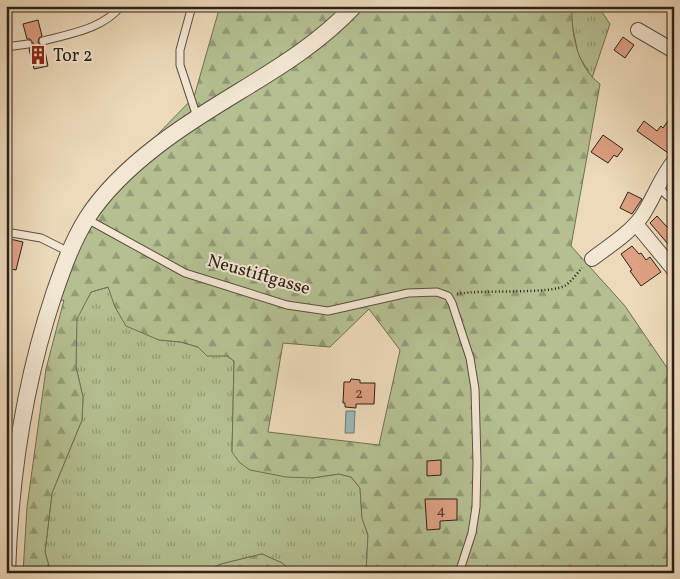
<svg xmlns="http://www.w3.org/2000/svg" width="680" height="579" viewBox="0 0 680 579" font-family="Vollkorn,serif">
  <style>
    .grass { fill: url(#grass-tufts); stroke: #707055 }
    .forest { fill: url(#forest-firs); stroke: #707055; fill-rule: evenodd }
    .water { fill: #9bb9b8; stroke: #6e7c78 }
    .building { fill: #dea183; stroke: #2b2118 }
    .lines { fill: none; stroke-linecap: round; stroke-linejoin: round }
    .service-casing { stroke: #5c4f41; stroke-width: 9 }
    .minor-casing { stroke: #5c4f41; stroke-width: 16 }
    .tertiary-casing { stroke: #5c4f41; stroke-width: 18 }
    .path { stroke: #2b2118; stroke-width: 2.5; stroke-dasharray: 1 2.5; stroke-linecap: butt }
    .service { stroke: #f3e7d3; stroke-width: 7 }
    .minor { stroke: #f3e7d3; stroke-width: 14 }
    .tertiary { stroke: #f3e7d3; stroke-width: 16 }
    .labels { text-anchor: middle; stroke-width: 4; stroke-linejoin: round; paint-order: stroke }
    .number-label { font-size: 15px; fill: #584133 }
    .poi-label { font-size: 18px; fill: #2b2118; stroke: #f3e7d3; text-anchor: start }
    .street-label { font-size: 18px; fill: #2b2118; stroke: #f3e7d3 }
  </style>
  <defs>
    <pattern id="grass-tufts" width="24" height="20" patternUnits="userSpaceOnUse" patternTransform="scale(1.25)"><rect width="24" height="20" fill="#b5c092"/><path d="M3 7l-1-3M5 7V3M7 7l1-3M15 17l-1-3M17 17v-4M19 17l1-3" fill="none" stroke="#939c76"/></pattern>
    <pattern id="forest-firs" width="22" height="20" patternUnits="userSpaceOnUse" patternTransform="scale(1.25)"><rect width="22" height="20" fill="#b5c092"/><path d="M5 1l3.5 6h-7zM16 11l3.5 6h-7z" fill="#939c76"/></pattern>
  </defs>
  <rect width="100%" height="100%" fill="#eddabb"/>
  <filter id="stains"><feTurbulence type="fractalNoise" baseFrequency=".004" numOctaves="4"/><feColorMatrix values="0 0 0 0 .2 0 0 0 0 .09 0 0 0 0 .02 0 0 0 .5 -.17"/></filter>
  <radialGradient id="worn" r=".72"><stop offset=".6" stop-color="#630" stop-opacity="0"/><stop offset="1" stop-color="#630" stop-opacity=".3"/></radialGradient>
  <path class="grass" d="M572,6h26l12,18 -18,54 -14,-24 -7,-35z
    M109,287l6,20 44,33 22,2 17,5 9,8 20,1 7,5 -2,91 80,26 27,-4 12,3 9,11 2,30 6,17 -2,38h-72l-12,-10 -20,-9 -41,10 -18,9h-152l-6,-21 7,-59 30,-73 1,-23 -7,-30v-48l15,-27z"/>
  <path class="forest" d="M220,6h352c-1,28 5,61 28,78l-29,162 54,60 49,72v195h-308l2,-38 -6,-17 -2,-30 -9,-11 -12,-3 -27,4 -26,-1 -36,-7 -10,-7 -8,-11 2,-91 -7,-5h-20l-9,-9 -17,-5 -22,-2 -33,-14 -11,-19 -7,-20 -17,5 -14,27 -1,48 7,30 -1,23 -30,73 -7,59 6,21h-28l4,-66 19,-138 18,-69 -19,5 37,-93 112,-115zM369,309l31,41 -21,95 -111,-13 15,-89 47,4z
    M262,554l20,9 12,10h-91l18,-9z"/>
  <path class="water" d="M346,411h9l-1,22h-9z"/>
  <path class="building" d="M38,20l4,16 -3,2 -1,4 2,3 4,1 4,20 -14,3 -5,-20 4,-3v-3l-3,-4h-3l-4,-15z
    M623,37l11,8 -9,13 -11,-8z
    M674,112v33l-6,8 -31,-22 7,-10 13,10 4,-5 2,2z
    M603,135l20,14 -6,8 -3,-2 -6,8 -17,-11z
    M628,192l14,7 -10,15 -12,-6z
    M657,216l10,11 7,-7v31l-24,-28z
    M6,238l17,4 -7,28 -10,-2z
    M632,246l7,8 2,-1 5,7 4,-3 11,15 -20,14 -11,-15 2,-1 -11,-16z
    M351,379l9,1v3h15l-1,21h-18v4l-11,-1v-4h-2l1,-21h6z
    M441,460v15l-14,1v-15z
    M425,499h32v21l-17,1v8l-13,1z"/>
  <g class="lines">
    <g class="service-casing">
      <path id="service" d="M192,6l-12,44v15l17,52
        M43,41c26,-7 60,-12 78,-35
        M6,47l22,-3
        M657,186l17,16
        M87,219l98,54 102,32 41,6 80,-18 29,-1 11,4 4,7 18,55 5,31 2,74 -1,44 -4,26 -13,40
        M6,232l35,6 28,14"/>
    </g>
    <g class="minor-casing">
      <path id="minor" d="M638,30l36,21
        M636,224l38,46
        M592,259c17,-13 38,-26 50,-43 12,-18 18,-38 32,-55"/>
    </g>
    <g class="tertiary-casing">
      <path id="tertiary" d="M7,573c3,-95 17,-189 47,-279 9,-26 18,-52 33,-76 18,-28 44,-52 70,-72 65,-51 140,-79 197,-140"/>
    </g>
    <path class="path" d="M457,294c24,-5 95,1 109,-9 7,-5 11,-12 16,-17"/>
    <use href="#service" class="service"/>
    <use href="#minor" class="minor"/>
    <use href="#tertiary" class="tertiary"/>
  </g>
  <defs>
    <g id="building-bare" transform="scale(1.5)"><path d="M-4-6H4V6H1V3H-1V6H-4ZM-2.5-4.3h1.7v1.8h-1.7ZM.8-4.3h1.7v1.8H.8ZM-2.5-1h1.7V.8h-1.7ZM.8-1h1.7V.8H.8Z" fill="#8f2418" stroke="#f3e7d3" stroke-width="2.5" paint-order="stroke"/></g>
  </defs>
  <g fill-rule="evenodd">
    <use href="#building-bare" x="38" y="55"/>
  </g>
  <g class="labels">
    <g class="number-label">
      <text x="359" y="398">2</text>
      <text x="441" y="515">4</text>
    </g>
    <g class="poi-label">
      <text x="53" y="61">Tor 2</text>
    </g>
    <g class="street-label">
      <text transform="translate(259 274) rotate(16)" y="6">Neustiftgasse</text>
    </g>
  </g>
  <rect width="680" height="579" fill="none" stroke="#eddabb" stroke-width="25"/>
  <rect x="8" y="8" width="665" height="564" fill="none" stroke="#2b2118" stroke-width="2.5"/>
  <rect x="12" y="12" width="655" height="554" fill="none" stroke="#2b2118"/>
  <rect width="100%" height="100%" filter="url(#stains)"/>
  <rect width="100%" height="100%" fill="url(#worn)"/>
</svg>
